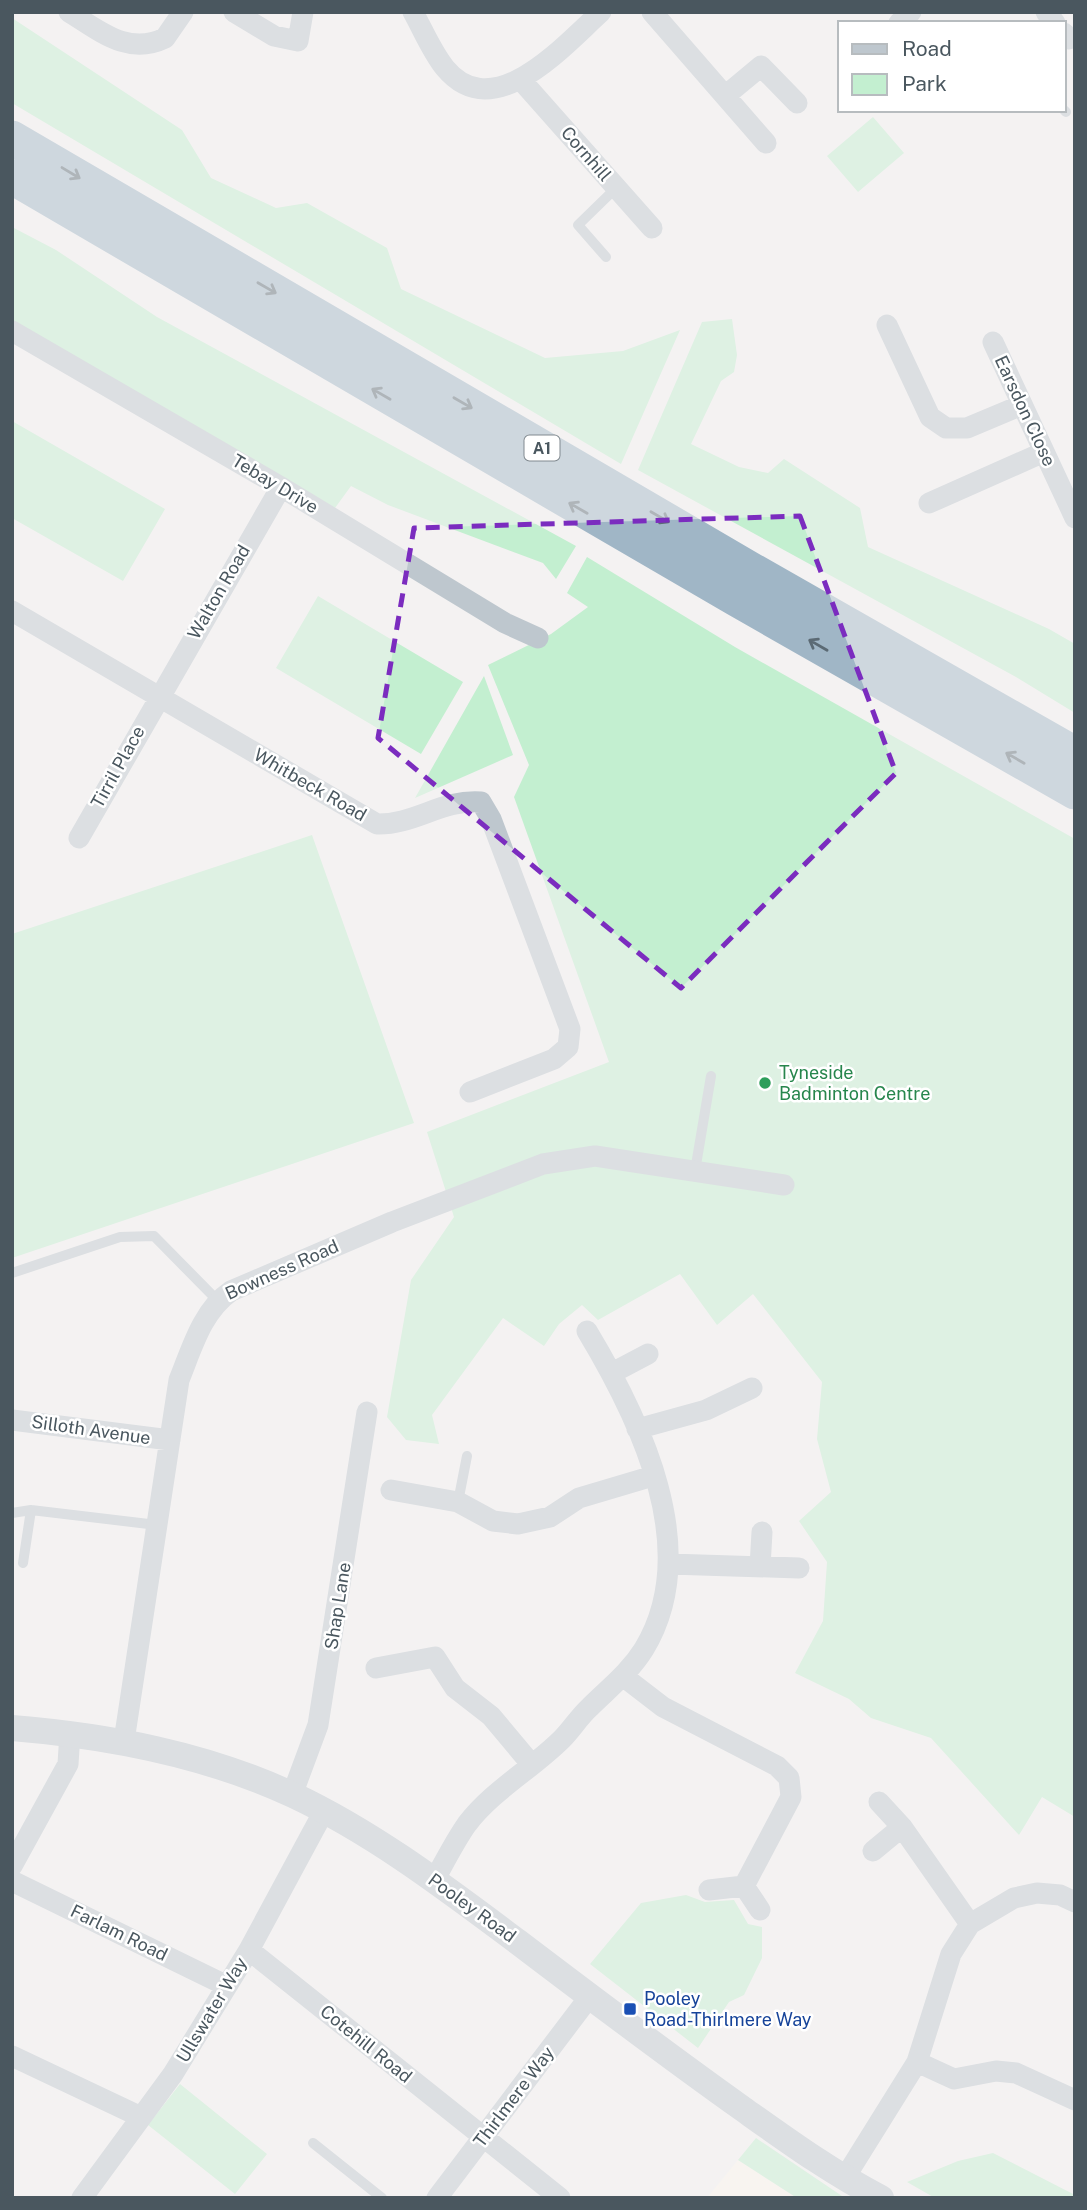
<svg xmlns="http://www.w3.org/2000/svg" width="1087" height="2210" viewBox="0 0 1087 2210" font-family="'Public Sans',sans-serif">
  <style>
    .commercial { fill: #fcf6ed }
    .green { fill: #c3efd0 }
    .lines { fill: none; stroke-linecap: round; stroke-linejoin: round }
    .service { stroke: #bec7ce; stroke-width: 10 }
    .minor { stroke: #bec7ce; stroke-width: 21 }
    .tertiary { stroke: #bec7ce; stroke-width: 26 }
    .trunk { stroke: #a0b6c6; stroke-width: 35 }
    .oneway { stroke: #5b6a74 }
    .marked { fill: none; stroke: #7b2cbf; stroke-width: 5; stroke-dasharray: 14 9; stroke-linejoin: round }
    .leisure-dot { fill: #2e9e5b; stroke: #fff; stroke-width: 2.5 }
    .transit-dot { fill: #1a4fb4; stroke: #fff; stroke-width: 2.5 }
    .labels { text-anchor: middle; stroke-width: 5; stroke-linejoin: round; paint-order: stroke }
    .shield { fill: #fff; stroke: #80898f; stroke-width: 2 }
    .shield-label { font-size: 16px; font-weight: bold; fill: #4a575f }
    .street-label { font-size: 18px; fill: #4a575f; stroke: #fff }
    .leisure-label { font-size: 18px; fill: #27864d; stroke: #fff; text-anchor: start }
    .transit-label { font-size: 18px; fill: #164399; stroke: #fff; text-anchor: start }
  </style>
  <rect width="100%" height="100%" fill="#f4f2f2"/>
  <path class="commercial" d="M738,2160l59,38h-90z"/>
  <path class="green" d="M12,18l170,112 29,48 65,30 31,-5 80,45 14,41 144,69 78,-7 57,-21 -59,134 -609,-361z
    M873,117l31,36 -46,39 -31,-36z
    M12,227l44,23 101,67 419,229 -20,33 -13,-16 -155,-58 -37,-19 -16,22 -323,-188z
    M732,319l5,36 -3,17 -13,9 -30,63 48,23 29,6 16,-14 76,49 8,39 181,82 26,15v69l-59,-36 -378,-207 64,-148z
    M12,421l153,88 -42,72 -111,-63z
    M587,557l148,90 340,192v978l-33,-20 -23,38 -88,-97 -60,-20 -22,-19 -54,-26 28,-52 4,-59 -28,-41 32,-29 -14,-53 5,-57 -69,-88 -36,31 -37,-51 -82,46 -16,-15 -23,19 -15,22 -41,-28 -71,97 7,29 -33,-4 -19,-23 24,-137 43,-63 -27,-85 182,-70 -95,-265 15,-32 -41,-100 63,-31 37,-27 -21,-14z
    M318,596l145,86 -42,72 -145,-86z
    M484,676l29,79 -98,43z
    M312,835l102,288 -402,135v-324z
    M686,1895l19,7 29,-2 14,24 14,3v31l-18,37 -15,7 -31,46 -108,-84 51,-61z
    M180,2084l87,70 -32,40 -87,-69z
    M756,2138l89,60h-48l-59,-38z
    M993,2153l82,42v3h-140l-28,-16 51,-21z"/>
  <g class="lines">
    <path class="service" d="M1064,110l2,2
      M606,257l-28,-32 38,-37
      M695,1171l16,-95
      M12,1273l108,-36 34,-1 63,64
      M458,1502l9,-46
      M12,1513l19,-3 126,15
      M23,1563l8,-53
      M313,2143l69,55"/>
    <path class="minor" d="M69,12c31,19 59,44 96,26l18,-26
      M234,12l40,24 24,5 5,-29
      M413,12c10,18 19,40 32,56 49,59 119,-23 156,-56
      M652,12l114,131
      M1046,12l9,11
      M899,23l12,-11
      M1064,33l5,6
      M521,80l131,148
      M725,96l36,-30 36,37
      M887,325l43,92 16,11h21l55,-23
      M12,331l269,156 224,136 33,15
      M993,342l82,176
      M929,503l115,-51
      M12,611l365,213c37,1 65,-25 104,-22l10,17 79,210 -2,18 -14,12 -84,33
      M79,838l202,-351
      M612,1373l36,-19
      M12,1420l158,20
      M637,1429l69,-19 46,-22
      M391,1490l67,12 35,19 25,3 32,-7 29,-19 74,-22
      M669,1564l130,4
      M760,1567l2,-35
      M376,1668l59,-11 20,31 36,28 41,49
      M624,1677l39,30 114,59 12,12 2,19 -47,89
      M124,1741l55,-361c13,-32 23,-69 52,-89l161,-69 151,-58 52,-8 189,29
      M292,1795l26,-70 49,-313
      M879,1802l23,25 68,97
      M873,1851l29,-24
      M12,1866l56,-102 2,-31
      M435,1879c10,-18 20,-38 32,-55 26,-34 65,-55 95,-85 10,-10 17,-22 28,-32 19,-19 39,-34 54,-58 60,-99 -4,-230 -57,-318
      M12,1881l213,104
      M709,1890l35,-4 16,24
      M249,1950l311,248
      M12,2056l129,61
      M917,2062l37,17 42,-8 20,2 59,27
      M844,2179l73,-117 34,-108 19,-30 44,-26 23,-5 23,2 15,7
      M82,2198l91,-124 76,-124 75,-139
      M437,2198l153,-202"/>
    <path class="tertiary" d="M12,1728c97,8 193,26 281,67 81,38 154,94 225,147 75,57 149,113 225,167 45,32 89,64 138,89"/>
    <path class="trunk" d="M12,138l740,432 323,184
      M12,177l724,422 339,193"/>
  </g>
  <defs><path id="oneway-shaft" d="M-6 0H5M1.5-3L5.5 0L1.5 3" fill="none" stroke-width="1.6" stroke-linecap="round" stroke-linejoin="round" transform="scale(1.75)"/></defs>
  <g class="oneway">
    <use href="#oneway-shaft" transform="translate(71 173) rotate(31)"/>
    <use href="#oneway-shaft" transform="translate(267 288) rotate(30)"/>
    <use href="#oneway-shaft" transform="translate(381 394) rotate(-150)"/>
    <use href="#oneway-shaft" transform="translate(463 403) rotate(30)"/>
    <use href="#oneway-shaft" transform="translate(578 508) rotate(-150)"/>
    <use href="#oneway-shaft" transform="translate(660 517) rotate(30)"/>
    <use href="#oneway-shaft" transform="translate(818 645) rotate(-150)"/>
    <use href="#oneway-shaft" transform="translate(1015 758) rotate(-150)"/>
  </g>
  <path d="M0 0H1087V2210H0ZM800,516l96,257 -215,215 -303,-250 36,-210z" fill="#f4f2f2" fill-opacity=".55" fill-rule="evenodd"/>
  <path class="marked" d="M800,516l96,257 -215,215 -303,-250 36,-210z"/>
  <circle class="leisure-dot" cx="765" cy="1083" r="7"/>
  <rect class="transit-dot" x="623" y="2002" width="14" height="14" rx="3.5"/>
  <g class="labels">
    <rect class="shield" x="524.5" y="435.5" width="35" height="25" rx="5"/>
    <g class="shield-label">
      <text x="542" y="454">A1</text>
    </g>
    <g class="street-label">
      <text transform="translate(586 154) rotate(49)" y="6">Cornhill</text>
      <text transform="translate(1025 411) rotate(65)" y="6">Earsdon Close</text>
      <text transform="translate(275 484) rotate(31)" y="6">Tebay Drive</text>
      <text transform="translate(219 592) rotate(-60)" y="6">Walton Road</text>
      <text transform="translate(118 767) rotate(-61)" y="6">Tirril Place</text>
      <text transform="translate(310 785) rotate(30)" y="6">Whitbeck Road</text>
      <text transform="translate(282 1270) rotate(-24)" y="6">Bowness Road</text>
      <text transform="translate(91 1430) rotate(8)" y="6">Silloth Avenue</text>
      <text transform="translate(338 1606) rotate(-81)" y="6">Shap Lane</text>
      <text transform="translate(472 1908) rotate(36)" y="6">Pooley Road</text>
      <text transform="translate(119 1933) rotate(26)" y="6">Farlam Road</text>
      <text transform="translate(212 2010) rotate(-59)" y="6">Ullswater Way</text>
      <text transform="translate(366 2044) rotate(39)" y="6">Cotehill Road</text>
      <text transform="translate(514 2097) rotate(-53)" y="6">Thirlmere Way</text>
    </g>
    <g class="leisure-label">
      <text x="779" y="1079">Tyneside<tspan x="779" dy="21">Badminton Centre</tspan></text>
    </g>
    <g class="transit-label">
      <text x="644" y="2005">Pooley<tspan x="644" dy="21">Road-Thirlmere Way</tspan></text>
    </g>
  </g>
  <rect width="1087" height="2210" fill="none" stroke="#4a575f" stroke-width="28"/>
  <rect x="838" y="21" width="228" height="91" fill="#ffffff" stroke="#b7bcbf" stroke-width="2"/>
  <rect x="852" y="44" width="35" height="10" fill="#bec7ce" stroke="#b7bcbf" stroke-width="2"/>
  <text x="902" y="56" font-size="21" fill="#4a575f">Road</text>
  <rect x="852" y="74" width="35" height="21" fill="#c3efd0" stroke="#b7bcbf" stroke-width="2"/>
  <text x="902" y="91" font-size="21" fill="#4a575f">Park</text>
</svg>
